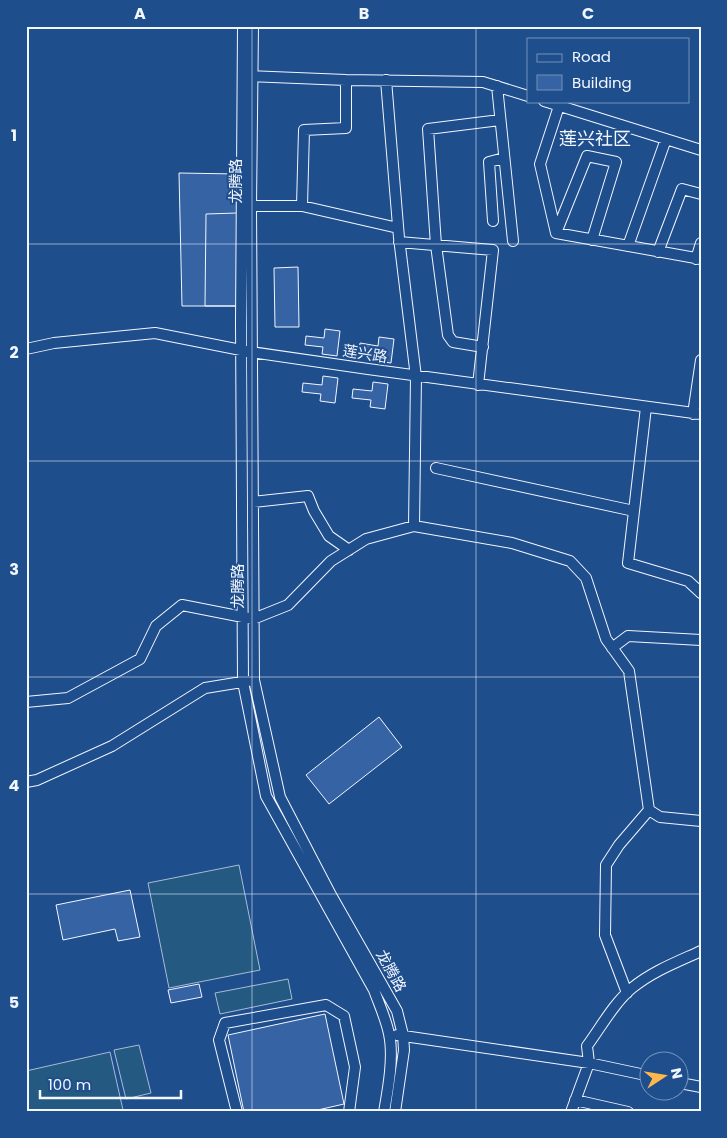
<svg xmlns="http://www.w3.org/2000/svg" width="727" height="1138" viewBox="0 0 727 1138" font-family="Poppins,'Noto Sans SC',sans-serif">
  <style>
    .pitch { fill: #245a82; stroke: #a8bbd7 }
    .building { fill: #3563a3; stroke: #f2f6ff }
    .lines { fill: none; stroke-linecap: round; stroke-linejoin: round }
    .minor-casing { stroke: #f2f6ff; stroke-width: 12 }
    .minor { stroke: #1f4e8c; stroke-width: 10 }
    .grid { fill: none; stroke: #f2f6ff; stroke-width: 1; stroke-opacity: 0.55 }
    .labels { text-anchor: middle; stroke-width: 4; stroke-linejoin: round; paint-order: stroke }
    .street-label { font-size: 15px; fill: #f2f6ff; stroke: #1f4e8c }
    .quarter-label { font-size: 18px; fill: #f2f6ff; stroke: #1f4e8c }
    .neatline { fill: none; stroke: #f2f6ff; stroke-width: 2 }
    .grid-label { font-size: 16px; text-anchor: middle; font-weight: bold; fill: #f2f6ff }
  </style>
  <rect width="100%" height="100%" fill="#1f4e8c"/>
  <path class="pitch" d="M239,865l21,105 -91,18 -21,-105z
    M288,979l4,20 -72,15 -5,-21z
    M139,1045l12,48 -25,6 -12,-49z
    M110,1052l13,58 -9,2h-88v-41z"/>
  <path class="building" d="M179,173l58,1v132h-55z
    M237,213v93h-32l1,-92z
    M298,267l1,60h-24l-1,-59z
    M325,329l15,2 -3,25 -15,-2 1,-7 -18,-2 1,-9 18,2z
    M379,337l15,2 -3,24 -15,-2 1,-7 -18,-2 1,-9 18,3z
    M323,376l15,2 -3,25 -15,-2 1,-7 -19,-2 1,-9 19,2z
    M373,382l15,2 -3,25 -15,-2 1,-7 -19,-2 1,-9 19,2z
    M379,717l23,30 -73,57 -23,-29z
    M130,890l10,47 -22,4 -3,-12 -52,11 -7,-35z
    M199,984l3,13 -31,6 -3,-13z
    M325,1014l19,90 -35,8h-65l-16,-77z"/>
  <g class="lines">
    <g class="minor-casing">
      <path id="minor" d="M243,26l-2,297 2,359 23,114 108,194c5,14 12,29 15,44 5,23 -1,55 -5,78
        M253,26l-2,180 3,474 26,117 51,98 66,116 6,24 1,15 -9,62
        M245,76l101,4 137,2 45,14
        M386,80l13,158 17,139 -2,149
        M497,86l16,155
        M544,101l157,49
        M559,106l-19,58 16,69 145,26
        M251,206h51l96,22
        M302,206l2,-76 42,-2v-48
        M493,221l-4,-59 15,-4
        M556,233l31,-77 29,6 -24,78
        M399,242l94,8 -15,135
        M628,246l38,-107
        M658,252l24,-63 19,5
        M696,259l5,-16
        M483,347l-30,-5 -5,-7 -12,-90 -8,-116 72,-9
        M26,349l28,-6 101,-10 96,19 117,17 333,45
        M646,407l-18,156 60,18 13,12
        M693,414l8,-54
        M436,468l198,43
        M253,502l55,-6 6,15 15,25 20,14
        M612,648l16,-12 73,4
        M26,702l42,-4 72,-39 16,-33 26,-21 71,14 35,-14 43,-44 35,-22 48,-13 98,17 58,18 16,17 20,61 23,32 20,139 -30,35 -13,20 -1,70 22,58
        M26,782l11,-2 75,-34 93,-58 43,-7
        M649,810l11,7 41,4
        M397,1035l192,28 61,13
        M680,1083l21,4
        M575,1100l53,12
        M237,1112l-18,-72 6,-17 101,-18 18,11 11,51 -6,45
        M571,1112l18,-49 -2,-17c14,-19 27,-43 45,-58 21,-17 45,-26 69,-37"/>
    </g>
    <use href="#minor" class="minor"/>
  </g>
  <path class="grid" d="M252,26v1086M476,26v1086M26,244h675M26,461h675M26,677h675M26,894h675"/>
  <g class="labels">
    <g class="street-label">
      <text transform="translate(236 181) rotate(-90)" y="5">龙腾路</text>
      <text transform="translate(365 354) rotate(9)" y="5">莲兴路</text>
      <text transform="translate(238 586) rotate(-90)" y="5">龙腾路</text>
      <text transform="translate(391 971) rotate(61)" y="5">龙腾路</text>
    </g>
    <g class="quarter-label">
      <text x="595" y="145">莲兴社区</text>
    </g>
  </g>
  <rect width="727" height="1138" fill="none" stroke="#1f4e8c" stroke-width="55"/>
  <rect x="527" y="38" width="162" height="65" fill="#1f4e8c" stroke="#7391ba"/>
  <rect x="537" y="54" width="25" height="8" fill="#1f4e8c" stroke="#7391ba"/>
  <text x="572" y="62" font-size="15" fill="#f2f6ff">Road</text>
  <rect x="537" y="75" width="25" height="15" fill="#3563a3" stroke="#7391ba"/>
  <text x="572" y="88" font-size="15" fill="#f2f6ff">Building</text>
  <g transform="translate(664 1076) rotate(78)"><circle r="24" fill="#1f4e8c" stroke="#7391ba"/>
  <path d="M0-4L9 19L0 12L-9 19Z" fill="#ffb74d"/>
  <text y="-8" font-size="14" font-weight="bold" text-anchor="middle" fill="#f2f6ff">N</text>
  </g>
  <path d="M40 1090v8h141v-8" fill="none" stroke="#f2f6ff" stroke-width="2.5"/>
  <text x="48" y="1090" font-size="15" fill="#f2f6ff" stroke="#1f4e8c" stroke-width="4" paint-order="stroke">100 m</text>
  <rect x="28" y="28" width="672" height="1082" class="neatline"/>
  <g class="grid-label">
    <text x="140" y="19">A</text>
    <text x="364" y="19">B</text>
    <text x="588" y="19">C</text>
    <text x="14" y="141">1</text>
    <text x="14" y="358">2</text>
    <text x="14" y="575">3</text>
    <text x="14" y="791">4</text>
    <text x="14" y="1008">5</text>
  </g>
</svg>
